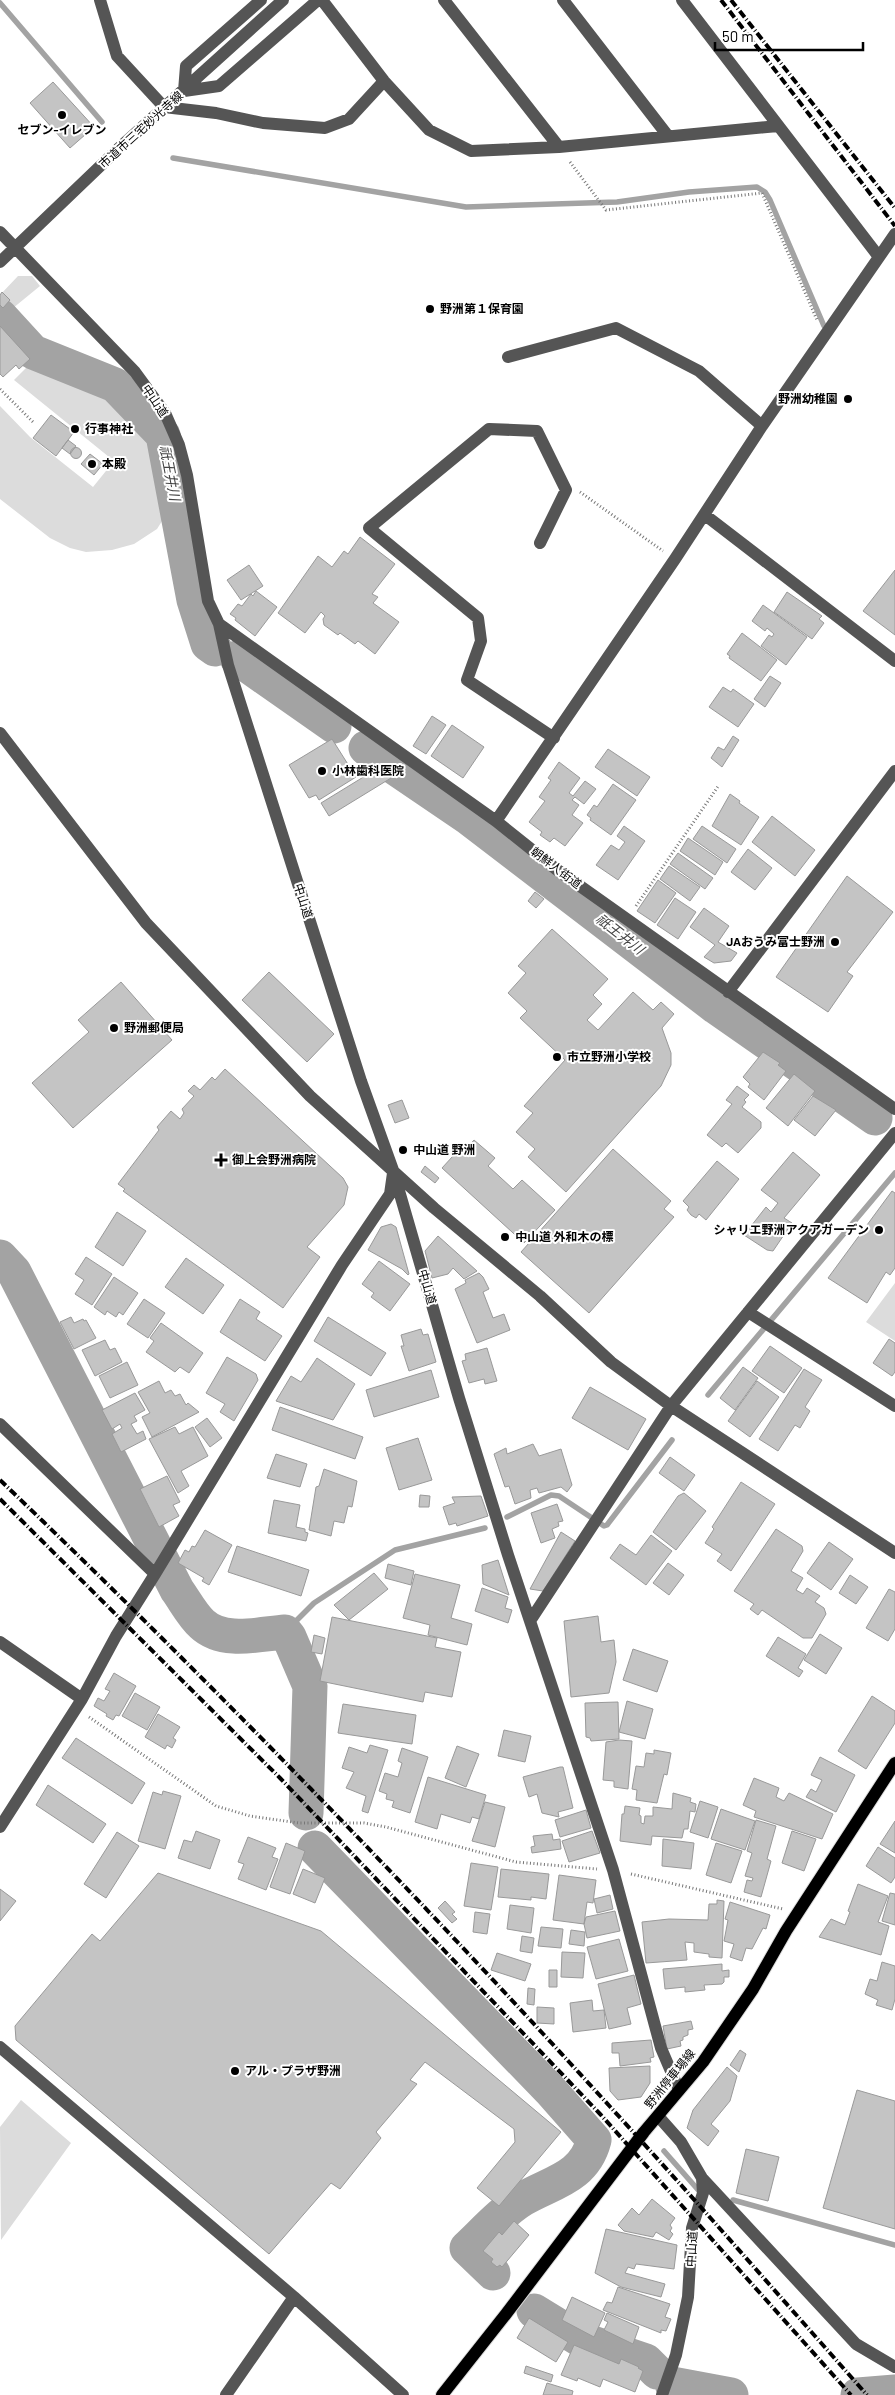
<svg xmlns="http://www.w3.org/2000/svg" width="895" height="2395" viewBox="0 0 895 2395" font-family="Barlow,'Noto Sans JP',sans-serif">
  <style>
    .green { fill: #dcdcdc }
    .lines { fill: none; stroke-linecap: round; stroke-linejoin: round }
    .stream { stroke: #a3a3a3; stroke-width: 5.5 }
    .river { stroke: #a3a3a3; stroke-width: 35 }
    .building { fill: #c4c4c4; stroke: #999 }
    .major-casing { stroke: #dbdbdb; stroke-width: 14 }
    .path { stroke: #777; stroke-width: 3; stroke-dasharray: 1 2.5; stroke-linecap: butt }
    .minor { stroke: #555; stroke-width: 12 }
    .major { stroke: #000; stroke-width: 12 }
    .rail { stroke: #000; stroke-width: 4; stroke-dasharray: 8 2.5 1 2.5; stroke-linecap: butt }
    .poi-dot { fill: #000; stroke: #fff; stroke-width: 2 }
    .labels { text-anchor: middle; stroke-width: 4; stroke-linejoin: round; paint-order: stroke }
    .poi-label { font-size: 12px; font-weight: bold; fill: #000; stroke: #fff; text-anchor: start }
    .street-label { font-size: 12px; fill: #000; stroke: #fff }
    .water-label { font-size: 14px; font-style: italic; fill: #444; stroke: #fff }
  </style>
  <rect width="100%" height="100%" fill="#fff"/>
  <path class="green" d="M18,276h14l8,10 -33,27 -7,-7v-11z
    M36,358l39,12 41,19 26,29 16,23 16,61 -17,27 -23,15 -22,6 -26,2 -16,-4 -20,-10 -50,-39v-93l30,31 63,50 21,-26 -100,-81z
    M895,1283v58l-29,-19z
    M21,2100l50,43 -70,97 -1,-113z"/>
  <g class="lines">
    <path class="stream" d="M0,3l102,119
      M173,158l293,49 151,-5 72,-10 68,-5 8,5 5,8 54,126
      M708,1395l187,-222
      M507,1517l44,-22 8,1 45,30 3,-1 65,-85
      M285,1632l29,-29 81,-53 90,-22
      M594,2140h9
      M664,2151l36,41
      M733,2200l162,45"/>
    <path class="river" d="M0,316l33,36 82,33 48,50 31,165 14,44 7,5
      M237,658l97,68
      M366,748l103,70 247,189 159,111
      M0,1257l14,15 163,318c8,11 15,25 25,34 21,20 58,10 83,8l4,5 21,49 -4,127
      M315,1848l235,242 44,50c-10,38 -42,42 -71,59 -20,12 -39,33 -56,49l26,25
      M534,2311l44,27 68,23 11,11
      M672,2384l59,11
      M858,2395l37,-3"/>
  </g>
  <path class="building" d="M53,82l41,45 -24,21 -40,-45z
    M2,292l8,8 -7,8 -3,-3v-10z
    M0,326l30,33 -11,10 -3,-4 -13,12 -3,-3z
    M51,415l23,17 -18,24 -23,-18z
    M68,440l8,6 -6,8 -8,-6z
    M70.5 453a5.5 5.5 0 1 1 11 0a5.5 5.5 0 1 1-11 0Z
    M90,454l13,10 -9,11 -13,-11z
    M360,537l35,27 -23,30 6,3 -5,6 26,19 -24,32 -17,-13 -3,3 -15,-11 -2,2 -14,-10 -1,-6 2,-3 -4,-4 -16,21 -27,-20 40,-57 14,11 12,-16 4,3z
    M249,565l14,21 -22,14 -14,-20z
    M895,570v65l-32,-24z
    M256,591l21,16 -22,29 -20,-16 1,-2 -6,-4 8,-10 4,2 9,-12 2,2z
    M787,592l35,24 -3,3 5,4 -12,16 -38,-27z
    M763,605l44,32 -21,28 -25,-19 8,-11 3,2 2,-3 -7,-6 -2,3 -13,-10z
    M742,633l35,27 -16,21 -32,-23 1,-2 -3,-2z
    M770,676l11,7 -16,24 -11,-8z
    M723,687l8,5 2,-3 21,15 -16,23 -29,-20z
    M432,716l14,9 -20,29 -13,-8z
    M452,725l32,22 -21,31 -32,-22z
    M733,736l6,4 -17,27 -11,-9 7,-11 6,3z
    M332,739l24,38 -37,23 -3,-5 -7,3 -20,-33z
    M608,749l42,28 -13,19 -42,-29z
    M559,762l21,16 -11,15 4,3 12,-15 11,8 -12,15 -9,-7 -3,3 7,5 -7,10 11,8 -18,23 -11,-8 -4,4 -10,-7 2,-3 -13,-10 16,-21 -6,-4 12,-17 -3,-2z
    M383,765l8,13 -62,38 -8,-13z
    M613,784l23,16 -25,35 -21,-15 1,-2 -4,-3 7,-10 3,2z
    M730,794l10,7 -1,2 20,14 -18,28 -29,-19z
    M772,816l43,34 -20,26 -43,-34z
    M624,826l21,15 -27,39 -22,-15 15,-20 8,5 6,-8 -8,-6z
    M702,826l34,23 -9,14 -34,-24z
    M688,838l35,24 -8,13 -35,-24z
    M748,849l24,19 -17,22 -24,-18z
    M678,853l35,25 -8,11 -35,-25z
    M669,866l31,21 -10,14 -30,-22z
    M847,876l46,36 -46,60 6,4 -25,36 -52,-35z
    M658,880l18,13 -21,30 -18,-12z
    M535,892l9,7 -8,9 -8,-7z
    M675,898l21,14 -18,27 -21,-14z
    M704,908l25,18 -11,16 19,11 -6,8 -17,2 -10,-6 11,-12 -25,-18z
    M552,929l56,50 -15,16 9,9 -15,16 11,10 35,-38 20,18 8,-8 13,12 -12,14 9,25v12l-10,21 -95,106 -38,-35 7,-8 -19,-17 17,-19 -9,-7 41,-46 -45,-42 7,-7 -19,-18 18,-20 -8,-7z
    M269,972l65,62 -27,28 -65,-62z
    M121,982l51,58 -99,88 -41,-45 57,-51 -11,-12z
    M763,1052l17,11 -2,2 8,6 -22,29 -16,-13 2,-3 -7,-7z
    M225,1069l118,109 5,9 -4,18 -37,42 13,10 -37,51 -160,-117 2,-2 -7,-5 41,-54 -2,-3 14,-16 9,8 4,-6 -2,-4 12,-13 -6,-5 6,-6 6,5 12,-13 3,3z
    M794,1074l21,17 -27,35 -22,-18z
    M737,1086l12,9 -5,5 2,2 -4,5 19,15v6l-23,25 -12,-10 -4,4 -15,-12 25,-31 -6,-4z
    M813,1096l23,14 -21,26 -21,-16z
    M402,1100l7,18 -14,5 -7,-18z
    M474,1140l21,18 -7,8 25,23 9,-9 33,30 -31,33 -82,-75 22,-24 3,4z
    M613,1149l58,52 -7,8 10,8 -85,96 -68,-61z
    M793,1152l27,23 -36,43 8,5 -19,28 -6,-1 -23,-15 22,-28 5,5 7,-9 -17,-13z
    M717,1161l22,18 -33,41 -7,-6 -3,4 -5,-3 -4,-5 2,-3 -6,-6z
    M425,1166l14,12 -4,5 -14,-11z
    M892,1191l3,2v75l-5,7 -4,-3 -19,31 -39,-25z
    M117,1212l29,19 -23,35 -28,-19z
    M391,1224l5,3 13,47 -1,1 -6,-6 -34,-19 13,-23z
    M438,1236l39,35 -13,8 -11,-11 -5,6 -16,4 -7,-27z
    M86,1257l26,17 -20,31 -17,-11 9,-14 -9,-6z
    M186,1258l38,27 -21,29 -38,-27z
    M379,1261l31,23 -20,27 -19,-14 3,-4 -12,-9z
    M479,1273l4,4 6,12 -6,3 10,26 11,-4 6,16 -33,13 -22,-54 11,-6 -1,-3z
    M114,1277l24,16 -15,22 -4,-3 -3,5 -9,-6 -2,4 -11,-8z
    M144,1299l21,14 -17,25 -21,-14z
    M240,1299l20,13 -4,7 26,17 -17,25 -45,-29z
    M71,1317l3,6 9,-4 1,2 2,-1 10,18 -22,11 -14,-27z
    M328,1317l58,36 -15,23 -57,-35z
    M161,1323l42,30 -14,20 -9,-6 -5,5 -29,-20 8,-11 -4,-3z
    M421,1329l2,6 5,-1 8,28 -27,9 -8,-25h3l-3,-11z
    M889,1339l6,4v29l-3,4 -19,-13z
    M105,1340l5,10 5,-2 7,14 -27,14 -13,-26z
    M770,1346l32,22 -18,25 -32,-22z
    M487,1348l10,33 -12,3 -1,-5 -15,4 -7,-22 4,-1 -1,-6z
    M227,1357l29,17 2,6 -24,41 -14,-9 5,-8 -19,-11z
    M317,1358l38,26 -22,36 -57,-19 15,-25 10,6z
    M127,1362l11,23 -28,13 -11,-22z
    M743,1367l15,11 -23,32 -15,-12z
    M804,1369l18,11 -17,27 5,4 -10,17 -5,-3 -17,26 -19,-12z
    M431,1370l8,27 -65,20 -8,-27z
    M159,1381l6,12 6,-3 4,6 5,-2 6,11 2,-2 11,9 -47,25 -10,-20 8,-4 -12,-21z
    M757,1381l22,16 -29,40 -22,-16z
    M590,1387l56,32 -18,31 -56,-32z
    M135,1393l10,17 -11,6 3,5 -6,3 6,10 6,-3 3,8 -25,13 -9,-18 10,-6 -2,-4 -8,5 -10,-19z
    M280,1407l83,30 -8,22 -83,-29z
    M207,1418l15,20 -12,9 -15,-20z
    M175,1427l4,7 14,-7 15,29 -27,15 8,15 -11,7 -29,-54z
    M418,1438l14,42 -33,10 -13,-42z
    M533,1444l6,12 22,-7 11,36 -5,7 -6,-5 -22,6 -2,-5 -7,2 1,8 -16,6 -6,-18 -4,1 -11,-33 12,-6 1,6z
    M276,1454l31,10 -7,23 -33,-9z
    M670,1457l25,18 -11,16 -25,-18z
    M324,1469l33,12 -5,26 -4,-1 -4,17 -10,-2 -3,15 -22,-6 7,-43 3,-1z
    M167,1476l13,26 -7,3 6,11 -20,11 -19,-38z
    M741,1482l34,22 -44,67 -14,-10 5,-7 -17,-11 9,-14 -2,-2z
    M684,1493l22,18 -30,39 -23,-18 25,-36z
    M420,1495l10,1 -1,11h-10z
    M481,1496l7,20 -31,10 -1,-3 -7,2 -6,-18 12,-4 -3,-6z
    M274,1500l26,5 -4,22 9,2v3l3,1 -2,8 -38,-8z
    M557,1504l6,17 -5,1 1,4 -7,3 3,9 -14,5 -10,-30z
    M776,1529l26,17 1,5 -12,20 12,7 -7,12 7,4 4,-6 13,8 -5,6 9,6 2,6 -14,24h-9l-41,-28 -4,5 -8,-6 4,-5 -20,-13z
    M205,1530l27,15 -23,40 -7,-4 2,-3 -26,-15 7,-13 4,2 3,-6 3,1z
    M561,1532l14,9 -32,50 -13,-2z
    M651,1535l21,16 -26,34 -36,-27 10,-14 16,11z
    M829,1542l24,17 -22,31 -24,-17z
    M237,1546l72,24 -8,26 -73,-24z
    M498,1560l11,35 -26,-11 -1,-19z
    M668,1563l16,12 -15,20 -16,-12z
    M388,1564l26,7 -3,14 -26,-7z
    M374,1573l14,16 -39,31 -15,-15z
    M415,1574l45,11 -9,33 21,6 -5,21 -39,-10 2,-10 -27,-7z
    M850,1575l18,12 -12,17 -17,-11z
    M482,1588l26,9 -3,11 7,2 -4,13 -33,-12z
    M889,1589l6,3v37l-7,12 -22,-13z
    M598,1616l3,26 13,-2 2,22 -7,31 -38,4 -7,-76z
    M332,1617l105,21 -2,9 26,5 -9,45 -27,-5 -2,10 -103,-21z
    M820,1634l22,14 -16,26 -22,-14z
    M314,1635l11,3 -3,16 -11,-2z
    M778,1637l28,17 -8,14 5,3 -4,6 -33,-21z
    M633,1649l35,12 -11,31 -34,-12z
    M114,1673l22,13 -17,30 -3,-1 -3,5 -7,-4 1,-2 -13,-8 4,-8 6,3 6,-10 -5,-2z
    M135,1693l25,14 -13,23 -25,-14z
    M872,1696l23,15v12l-29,46 -28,-18z
    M627,1701l26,8 -8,30 -26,-7z
    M618,1702l1,37 -28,2 -1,-3 -4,-1 -1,-34z
    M343,1704l73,11 -4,29 -74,-11z
    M158,1714l22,13 -7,11 3,2 -4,8 -5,-3 -2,4 -20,-12z
    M504,1730l27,6 -6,26 -27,-6z
    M76,1738l69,45 -13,21 -70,-46z
    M619,1740l13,1 -4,48 -14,-2v-6l-11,-1 3,-38z
    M370,1745l18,5 -20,63 -6,-2 4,-15 -20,-8 8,-16 -12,-4 7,-21 18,6z
    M457,1746l22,8 -13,33 -21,-9z
    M402,1748l26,9 -18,56 -18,-6 2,-6 -8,-2 1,-5 -8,-3 6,-18 13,4 4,-14 -4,-2z
    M654,1750l17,3 -4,22 -3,-1 -7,29 -21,-3 1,-10 -5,-1 4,-23 8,1 2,-14 8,1z
    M820,1757l35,18 -19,37 -30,-15 5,-8 5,3 6,-12 -11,-5z
    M560,1767h3l10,41 -15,4 1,5 -17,-4 -5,-19 -8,3 -6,-20z
    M428,1777l58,18 -7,24 -7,-2 -2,6 -29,-9 -4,15 -22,-7z
    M754,1778l25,10 -3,9 8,4 5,-8 44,21 -11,25 -68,-22 2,-6 -13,-6z
    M48,1785l58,39 -13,19 -57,-38z
    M163,1791l18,5 -16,53 -27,-8 15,-49 9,3z
    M673,1793l18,5 -1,4 6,2 -1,8 -5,-1 -2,18h-4l-2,9 -30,-2 -1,9 -31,-4 2,-27h2l1,-8 15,2 -1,7 2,1v7l3,1 1,-8h8v-9l19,2z
    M700,1801l18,6 -10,31 -18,-6z
    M485,1802l20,5 -10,40 -23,-6z
    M721,1809l34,12 -10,29 -34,-11z
    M586,1810l5,18 -31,9 -5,-17z
    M756,1820l20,6 -9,33 4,2 -10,36 -17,-5 3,-12 5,1 1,-3 -8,-2 7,-23 -5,-2z
    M895,1821v32l-15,-9z
    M196,1831l24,9 -10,29 -32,-11 6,-18 8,2z
    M592,1831l8,22 -31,9 -7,-21z
    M792,1831l24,8 -12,32 -22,-8z
    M117,1832l22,14 -33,52 -22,-14z
    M552,1834l1,6 7,-1 1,10 -29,4 -1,-6 4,-1 -2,-10z
    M248,1837l28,11 -4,9 6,2 -12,31 -28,-11 6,-15 -6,-2z
    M663,1839l31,4 -3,26 -29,-3z
    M286,1843l19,8 -15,43 -20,-7z
    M716,1843l26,8 -11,32 -25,-8z
    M878,1847l17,11v19l-4,6 -25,-17z
    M471,1863l27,4 -7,43 -27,-4z
    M303,1869l22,9 -10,25 -22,-9z
    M501,1869l48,5 -3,25 -15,-2v3l-33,-3z
    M158,1873l163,58 240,201 -62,74 -22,-18 38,-46 -1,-13 -89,-67 -15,18 7,4 -41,48 5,6 -41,51 -9,-6 -62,71 -253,-214 -1,-14 77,-92 8,7z
    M559,1875l37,5 -3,23 -6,-1 -3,22 -31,-4z
    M858,1884l30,12 -10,26 11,4 -8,29 -62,-18 12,-18 14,6 5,-13 -2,-1z
    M0,1889l16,12 -16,20z
    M890,1893l5,1v31l-13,-4z
    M610,1895l3,14 -16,4 -3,-14z
    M717,1900l7,1 -2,57 -13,-1v-3l-15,-2v-9l-9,-1 2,18 -41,3 -4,-41 27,-3 39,1 1,-16h8z
    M445,1901l10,11 -3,2 5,5 -5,4 -14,-15z
    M730,1902l40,13 -4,14 -3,-1 -11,21 -6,-1 -4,13 -12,-4 4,-13 -10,-3 4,-21 -3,-1z
    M510,1905l24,3 -3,25 -24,-4z
    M615,1911l5,20 -33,7 -3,-14 2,-7z
    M475,1912l15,2 -3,20 -14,-2z
    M541,1927l22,2 -2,19 -23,-2z
    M571,1930l14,2 -1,14 -15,-2z
    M522,1936l12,2 -2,15 -12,-2z
    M619,1939l9,32 -32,8 -9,-32z
    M562,1952l23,1 -2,25 -22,-1z
    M497,1953l34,11 -6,17 -34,-11z
    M882,1962l13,4v33l-3,11 -16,-5 2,-5 -13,-6 5,-15 7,2z
    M722,1964v7l7,-1v7h-5v5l-2,2 -18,1 1,5 -20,2v-5l-20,2 -2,-20z
    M549,1970h8v17h-8z
    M634,1975l7,29 -14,4 4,16 -22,5 -11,-45z
    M528,1988l7,1 -1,16 -7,-1z
    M592,2000l1,11 11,-1 2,18 -33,4 -3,-29z
    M537,2007l17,1v16l-17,-1z
    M691,2021l2,8 -5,1v5l-5,2v3l-3,1 1,5 -14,3 -4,-23z
    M651,2040l3,17 -4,1 1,4 -31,4 -1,-13h-7v-10z
    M740,2050l6,4 -7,18 -9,-7z
    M650,2066v17l-9,14 -23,3 -8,-9 -1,-23z
    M727,2067l10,9 -7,25 -19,23 8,7 -11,15 -21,-18 6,-18z
    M857,2090l38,11v128l-72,-21z
    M746,2149l33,8 -11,44 -32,-8z
    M652,2199l23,19 -5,7 2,3 -2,3 3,3 -4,6 -13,-8 -3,5 -29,-6 -6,-6 14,-17 7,7z
    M514,2221l15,14 -27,32 -2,-2 -3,2 -6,-5 2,-3 -10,-8 16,-19 3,3z
    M606,2229l71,16 -3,24 -38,-5 -2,5 -6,-2 -3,6 40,11 -4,13 -40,-10 -26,-14z
    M618,2287l52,17 -5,13 6,2 -5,12 -5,-1v3l-58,-23 4,-8 5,1z
    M572,2297l33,16 -11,24 -32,-17z
    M607,2313l32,14 -6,17 -29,-14 4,-8 -4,-2z
    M529,2318l39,24 -12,20 -39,-24z
    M574,2345l45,19 2,-5 18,8 -1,1 5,3 -8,21 -32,-13 -3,8 -22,-9 -1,3 -16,-6z
    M526,2366l27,9 -2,7 -27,-9z
    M547,2383l26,8 -1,4h-29z"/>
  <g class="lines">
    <g class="major-casing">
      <path id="major" d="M442,2395l64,-81 138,-182 59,-70 50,-73 33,-58 109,-168"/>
    </g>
    <path class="path" d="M570,162l36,48 156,-17 55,127
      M0,389l34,34
      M580,492l83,59
      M636,906l83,-121
      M89,1717l127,89 34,10 49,7h65l22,4 130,35 81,7
      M631,1874l152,35"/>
    <path class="minor" d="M100,0l17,56 47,51 52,6 47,10 62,5 24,-9 35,-38
      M261,0l-75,66 -2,25 35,-5 99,-86
      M322,0l62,81 45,49 42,21 88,-4 219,-21
      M444,0l115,147
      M563,0l105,136
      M682,0l197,257
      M0,232l135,140 30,41 14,32 8,30 21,126 11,23 9,41 133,416 32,89 66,228 49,157 105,315 48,178 18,42
      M0,262l118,-113 165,-149
      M508,357l108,-29 83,43 63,55
      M705,515l190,146
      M540,543l26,-53 -29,-59 -48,-2 -120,99 109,90 3,23 -14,39 87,58
      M219,624l277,197 60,48 339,240
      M0,733l146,190 164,173 124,112 106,88 71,66 60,44 224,147
      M496,821l179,-262 87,-133 133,-192
      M728,992l167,-221
      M748,1312l147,94
      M0,1424l155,150
      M530,1621l141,-215 224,-273
      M0,1642l82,57
      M0,1827l82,-128 34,-63 39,-62 187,-309 48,-71 3,-21
      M0,2047l294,250 109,98
      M658,2116l23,26 21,36 1,15 -11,35 -4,69 -12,58 -14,40
      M702,2178l154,166 39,23
      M226,2395l68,-98"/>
    <use href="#major" class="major"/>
    <path class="rail" d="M721,0l174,226
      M731,0l164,208
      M0,1480c212,203 416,414 614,631 86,94 169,189 253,284
      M0,1499l280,279 321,337 250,280"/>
  </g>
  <g class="poi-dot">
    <circle cx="62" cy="115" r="5"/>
    <circle cx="430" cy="309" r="5"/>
    <circle cx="848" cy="399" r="5"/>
    <circle cx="75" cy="429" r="5"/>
    <circle cx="92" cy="464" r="5"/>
    <circle cx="322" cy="771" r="5"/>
    <circle cx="835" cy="942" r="5"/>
    <circle cx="114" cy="1028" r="5"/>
    <circle cx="557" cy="1057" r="5"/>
    <circle cx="403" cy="1150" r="5"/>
    <path d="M218.5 1152.5h5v5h5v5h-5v5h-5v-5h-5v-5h5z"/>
    <circle cx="879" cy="1230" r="5"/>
    <circle cx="505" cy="1237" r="5"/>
    <circle cx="235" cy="2071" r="5"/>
  </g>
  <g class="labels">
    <g class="poi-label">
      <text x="62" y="134" text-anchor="middle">セブン-イレブン</text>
      <text x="440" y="313">野洲第１保育園</text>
      <text x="838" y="403" text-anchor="end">野洲幼稚園</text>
      <text x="85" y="433">行事神社</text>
      <text x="102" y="468">本殿</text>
      <text x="332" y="775">小林歯科医院</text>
      <text x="825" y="946" text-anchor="end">JAおうみ富士野洲</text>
      <text x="124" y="1032">野洲郵便局</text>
      <text x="567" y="1061">市立野洲小学校</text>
      <text x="413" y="1154">中山道 野洲</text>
      <text x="232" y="1164">御上会野洲病院</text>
      <text x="869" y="1234" text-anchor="end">シャリエ野洲アクアガーデン</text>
      <text x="515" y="1241">中山道 外和木の標</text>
      <text x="245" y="2075">アル・プラザ野洲</text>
    </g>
    <g class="street-label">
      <text transform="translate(141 130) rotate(-42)" y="4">市道市三宅妙光寺線</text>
      <text transform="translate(155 401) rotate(56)" y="4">中山道</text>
      <text transform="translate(556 868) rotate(37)" y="4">朝鮮人街道</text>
      <text transform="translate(303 901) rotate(72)" y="4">中山道</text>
      <text transform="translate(427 1287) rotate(74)" y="4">中山道</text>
      <text transform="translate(670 2079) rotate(-51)" y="4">野洲停車場線</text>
      <text transform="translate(692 2249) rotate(-87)" y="4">中山道</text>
    </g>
    <g class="water-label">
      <text transform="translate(170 473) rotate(79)" y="5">祇王井川</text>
      <text transform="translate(620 934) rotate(38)" y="5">祇王井川</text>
    </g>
  </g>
  <path d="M715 42v8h148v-8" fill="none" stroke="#000000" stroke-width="2.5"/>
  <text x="722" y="42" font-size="15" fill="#000000" stroke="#ffffff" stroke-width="4" paint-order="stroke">50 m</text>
</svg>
